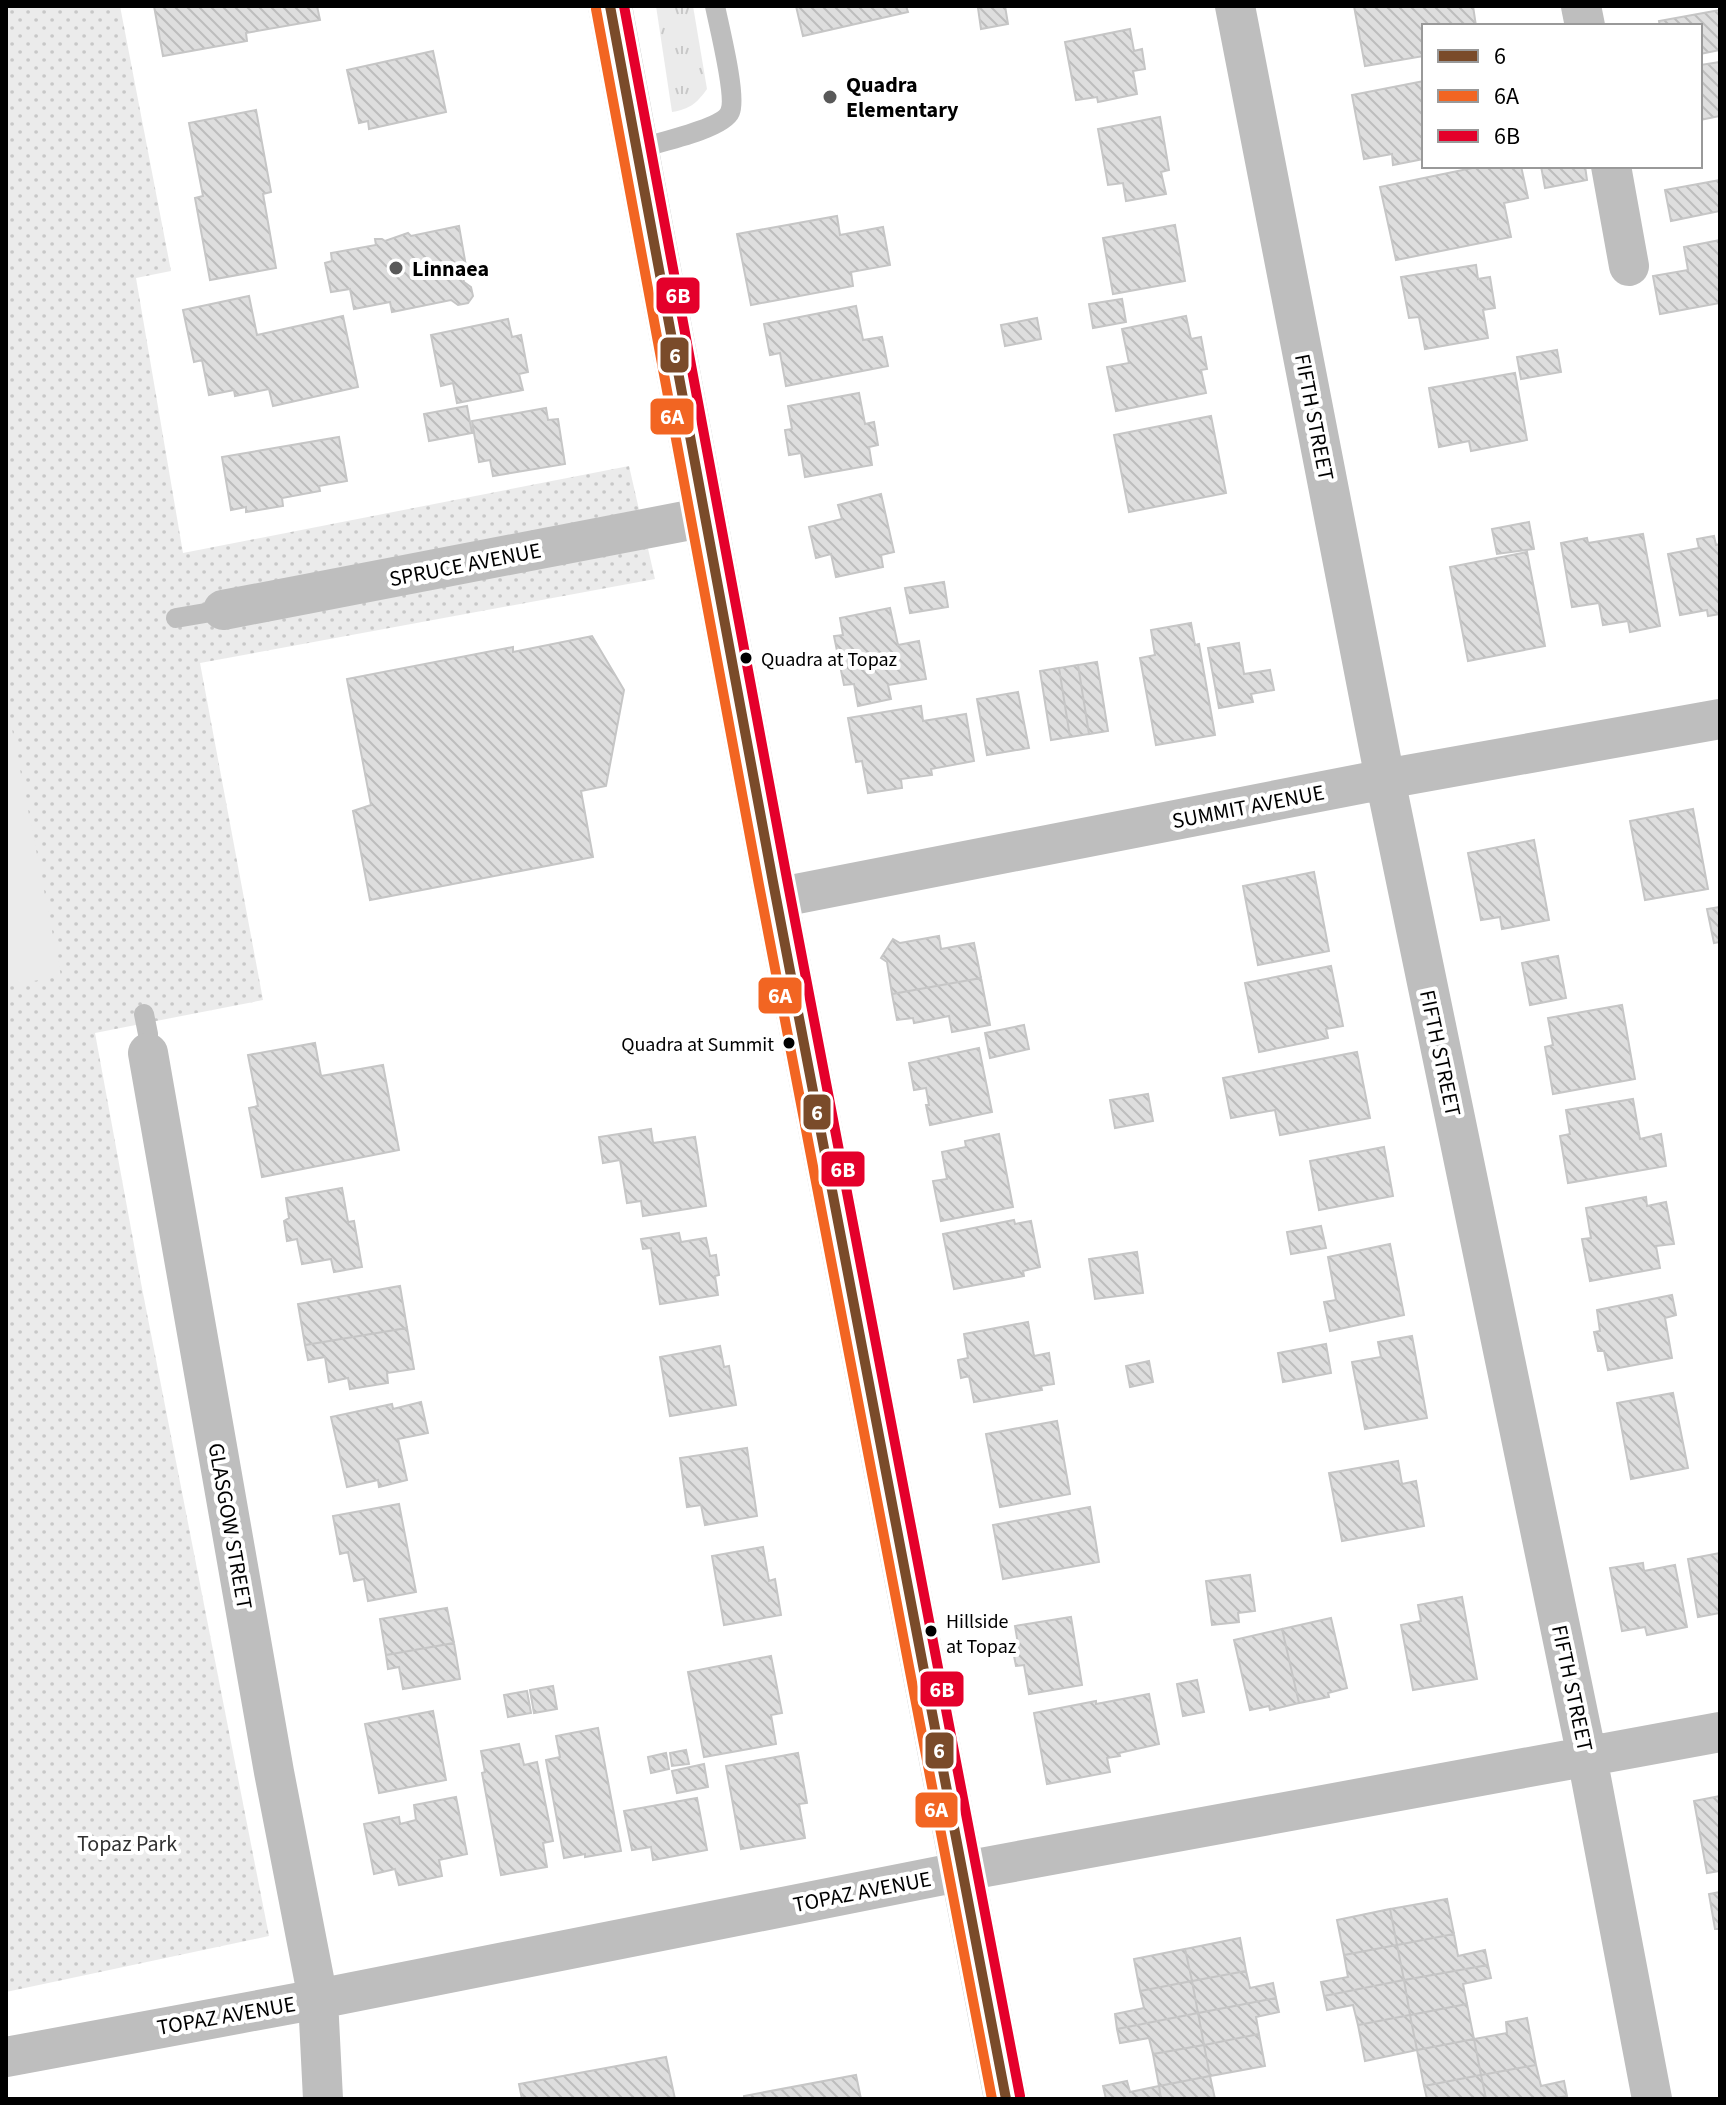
<svg xmlns="http://www.w3.org/2000/svg" width="1726" height="2105" viewBox="0 0 1726 2105" font-family="'Source Sans 3',sans-serif">
  <style>
    .grass { fill: url(#grass-tufts) }
    .park { fill: url(#park-dots) }
    .pitch { fill: #ebebeb }
    .building { fill: url(#building-back-hatch); stroke: #c6c6c6; stroke-width: 2 }
    .lines { fill: none; stroke-linecap: round; stroke-linejoin: round }
    .service { stroke: #bebebe; stroke-width: 20 }
    .minor { stroke: #bebebe; stroke-width: 40 }
    .secondary { stroke: #c2c2c2; stroke-width: 44 }
    .bus-1-casing { stroke: #fff; stroke-width: 16 }
    .bus-2-casing { stroke: #fff; stroke-width: 16 }
    .bus-3-casing { stroke: #fff; stroke-width: 16 }
    .bus-1 { stroke: #7a4b2a; stroke-width: 10 }
    .bus-2 { stroke: #f26522; stroke-width: 10 }
    .bus-3 { stroke: #e4002b; stroke-width: 10 }
    .poi-dot { fill: #595959; stroke: #fff; stroke-width: 3 }
    .bus-dot { fill: #000; stroke: #fff; stroke-width: 3 }
    .labels { text-anchor: middle; stroke-width: 8; stroke-linejoin: round; paint-order: stroke }
    .bus-label { font-size: 20px; fill: #000; stroke: #fff; text-anchor: start }
    .poi-label { font-size: 22px; font-weight: bold; fill: #000; stroke: #fff; text-anchor: start }
    .street-label { font-size: 22px; fill: #000; stroke: #fff }
    .park-label { font-size: 22px; fill: #313131; stroke: #fff }
    .line-badge { stroke: #fff; stroke-width: 3 }
    .badge-label { font-size: 22px; text-anchor: middle; font-weight: bold; fill: #fff }
  </style>
  <defs>
    <pattern id="grass-tufts" width="24" height="20" patternUnits="userSpaceOnUse" patternTransform="scale(2)"><rect width="24" height="20" fill="#ebebeb"/><path d="M3 7l-1-3M5 7V3M7 7l1-3M15 17l-1-3M17 17v-4M19 17l1-3" fill="none" stroke="#c8c8c8"/></pattern>
    <pattern id="park-dots" width="8" height="8" patternUnits="userSpaceOnUse" patternTransform="scale(2)"><rect width="8" height="8" fill="#ebebeb"/><path d="M2 2h.1M6 6h.1" fill="none" stroke="#c8c8c8" stroke-width="1.8" stroke-linecap="round"/></pattern>
    <pattern id="building-back-hatch" width="6" height="6" patternUnits="userSpaceOnUse" patternTransform="scale(2)"><rect width="6" height="6" fill="#dedede"/><path d="M-1 5l2 2M0 0l6 6M5-1l2 2" fill="none" stroke="#bdbdbd"/></pattern>
  </defs>
  <rect width="100%" height="100%" fill="#fff"/>
  <path class="grass" d="M656,6h37l14,83c-10,14 -17,20 -35,23z"/>
  <path class="park" d="M6,6h114l51,265 -35,7 47,275 446,-87 26,113 -455,84 63,337 -168,33 46,250 128,653 -263,56z"/>
  <path class="pitch" d="M6,699l55,277 -55,10z"/>
  <path class="building" d="M154,6h163l3,14 -74,13 1,8 -84,15z
    M796,6h110l2,6 -105,24z
    M988,6h17l3,18 -27,5 -3,-21z
    M1354,6h119l3,20h-52v30l-59,10z
    M1720,10v40l-20,4v-28h-40l-1,-5z
    M1130,29l4,22 8,-2 3,20 -12,2 4,23 -39,8 -1,-5 -21,3 -11,-58z
    M433,51l13,61 -77,17 -1,-8 -9,2 -12,-53z
    M1720,62v54l-20,4v-55z
    M1424,81v78l-31,6 -1,-11 -28,5 -12,-64z
    M256,110l15,82 -8,2 13,74 -66,12 -15,-82 8,-2 -14,-73z
    M1160,117l9,53 -8,2 5,22 -40,7 -3,-18 -15,2 -10,-56z
    M1482,166h39l7,32 -24,5 7,34 -115,23 -16,-73z
    M1541,166h44l2,14 -42,8z
    M1720,180v31l-49,10 -6,-31z
    M837,216l3,19 43,-8 7,38 -39,7 2,14 -102,19 -14,-71z
    M1175,225l10,56 -72,13 -10,-56z
    M459,226l8,46 -5,1 2,9 7,5 2,9 -5,7 -10,2 -7,-5 -59,12 -2,-10 -36,7 -4,-20 -19,3 -6,-29 7,-2 -1,-8 45,-8 -1,-6h7l3,2 23,-8 3,3z
    M1720,240v63l-60,11 -7,-38 35,-6 -4,-23z
    M1476,265l2,14 12,-2 5,31 -12,2 5,28 -63,11 -6,-32 -10,1 -8,-41z
    M249,296l8,39 86,-19 15,71 -85,19 -4,-17 -34,7 -1,-6 -25,5 -7,-35 -8,2 -11,-52z
    M1122,299l4,23 -33,6 -4,-24z
    M856,306l7,34 19,-3 6,29 -102,20 -6,-33 -10,2 -6,-31z
    M1186,316l5,23 10,-2 6,32 -6,1 5,23 -90,18 -9,-44 22,-4 -7,-34z
    M1037,318l4,21 -36,7 -4,-21z
    M508,319l4,18 9,-2 7,37 -9,2 4,16 -66,13 -4,-20 -12,3 -10,-51z
    M1557,350l4,22 -40,7 -4,-22z
    M1515,373l12,67 -56,11 -2,-10 -30,6 -10,-59z
    M859,393l6,31 9,-2 4,23 -9,2 3,18 -67,12 -4,-24 -12,2 -4,-25 7,-1 -4,-23z
    M467,406l5,27 -43,8 -5,-27z
    M546,408l2,12 10,-1 7,45 -72,12 -3,-16 -11,2 -7,-41z
    M1211,416l15,77 -97,19 -15,-77z
    M339,437l8,44 -28,5 1,5 -38,7 1,8 -37,6v-5l-15,3 -9,-53z
    M881,494l13,58 -13,3 2,12 -47,10 -5,-23 -15,4 -7,-31 33,-8 -4,-14z
    M1529,522l5,27 -37,5 -5,-25z
    M1643,534l17,92 -30,6 -2,-11 -25,4 -4,-22 -27,4 -11,-64 26,-5 1,5z
    M1714,536l2,9 4,-1v70l-12,2 -1,-6 -27,5 -12,-61 31,-6 -2,-9z
    M1527,552l18,94 -77,15 -18,-94z
    M944,582l4,25 -38,6 -5,-25z
    M890,608l8,37 21,-4 7,38 -38,6 3,14 -33,7 -4,-22 -10,1 -10,-49 9,-1 -3,-17z
    M1191,623l4,22 4,-1 16,91 -59,10 -16,-87 15,-3 -4,-25z
    M592,636l32,54 -18,96 -25,5 12,66 -223,43 -17,-89 18,-6 -24,-126 166,-32v5z
    M1239,643l5,31 26,-4 4,20 -23,4 2,8 -34,6 -11,-60z
    M1097,662l11,69 -19,3 -11,-69z
    M1078,665l11,69 -19,3 -11,-69z
    M1059,668l11,69 -19,3 -11,-69z
    M1018,692l11,56 -42,7 -10,-56z
    M921,706l2,15 43,-7 8,47 -43,8 1,6 -31,4 1,9 -34,5 -6,-32 -6,1 -8,-44z
    M1693,809l15,80 -63,11 -15,-79z
    M1534,840l15,80 -47,9 -2,-12 -19,3 -13,-67z
    M1314,872l15,79 -71,14 -15,-79z
    M1720,907v35l-6,1 -7,-34z
    M939,936l2,13 33,-6 7,35 -89,16 -5,-32 -6,-4 12,-19 7,4z
    M1558,956l8,42 -36,7 -8,-42z
    M1331,966l12,60 -17,3 2,9 -69,14 -14,-69z
    M981,978l9,47 -38,7 -3,-16 -35,7 -1,-5 -16,2 -5,-26z
    M1622,1005l13,74 -82,15 -8,-47 8,-2 -5,-27z
    M1024,1025l5,24 -39,9 -5,-25z
    M315,1043l6,33 62,-11 16,85 -137,27 -13,-69 9,-2 -10,-51z
    M979,1048l13,64 -62,13 -4,-20h3l-3,-17 -12,2 -5,-27z
    M1357,1052l13,66 -90,17 -5,-25 -44,8 -8,-40z
    M1148,1094l5,27 -38,7 -5,-28z
    M1633,1099l7,40 21,-5 5,32 -98,17 -8,-47 10,-2 -4,-24z
    M651,1129l2,14 42,-6 11,69 -63,10 -2,-15 -14,2 -7,-43 -17,3 -4,-26z
    M999,1134l14,73 -72,14 -8,-40 14,-2 -5,-27 24,-5 -1,-6z
    M1384,1147l9,49 -74,14 -9,-49z
    M342,1188l6,34 6,-1 8,46 -28,5 -3,-13 -29,5 -5,-25 -10,2 -3,-20 5,-3 -3,-20z
    M1646,1197l1,9 19,-4 8,42 -18,2 4,22 -70,13 -8,-42 9,-1 -5,-30z
    M1014,1220l1,4 16,-3 9,46 -17,4 1,5 -70,13 -11,-55z
    M1321,1226l5,22 -35,6 -4,-22z
    M679,1233l2,9 25,-4 4,18 6,-1 3,20 -4,1 3,19 -58,9 -9,-56 -8,1 -2,-10z
    M1390,1244l14,71 -74,16 -6,-29 12,-2 -8,-43z
    M1137,1252l6,41 -48,6 -6,-40z
    M400,1286l7,42 -102,17 -7,-41z
    M1672,1295l4,20 -11,3 7,40 -64,12 -4,-19h-6l-4,-19 6,-1 -3,-21z
    M1028,1322l6,34 15,-3 5,31 -13,2 1,4 -68,12 -5,-26 -8,2 -3,-18 10,-2 -4,-24z
    M407,1328l7,41 -27,4 1,10 -38,6 -2,-11 -19,4 -4,-25 -17,3 -3,-15z
    M1412,1336l15,82 -62,11 -13,-67 29,-5 -3,-15z
    M1326,1344l5,29 -48,9 -5,-29z
    M720,1346l4,21 5,-1 7,39 -66,11 -10,-59z
    M1149,1361l4,21 -23,5 -4,-21z
    M1673,1393l15,75 -57,11 -14,-76z
    M421,1402l7,31 -30,6 9,41 -28,7 -1,-7 -31,7 -16,-70 61,-13 1,5z
    M1057,1421l13,73 -70,13 -14,-73z
    M747,1448l10,68 -52,9 -4,-20 -14,2 -7,-49z
    M1398,1461l4,23 14,-3 8,45 -82,15 -13,-68z
    M399,1504l17,88 -48,9 -4,-22 -10,2 -6,-29 -8,2 -7,-38z
    M1090,1507l9,55 -96,17 -10,-54z
    M763,1547l6,34 6,-2 6,36 -57,10 -12,-69z
    M1720,1553v60l-22,4 -10,-58z
    M1643,1563l1,8 31,-6 12,62 -40,8 -2,-8 -23,4 -12,-63z
    M1250,1575l5,36 -17,2 1,9 -27,3 -6,-44z
    M1462,1597l15,82 -64,11 -12,-65 20,-4 -3,-16z
    M447,1608l7,35 -68,12 -6,-36z
    M1071,1617l11,68 -53,9 -5,-29 -8,1 -3,-15 6,-1 -4,-24z
    M1331,1618l16,70 -19,5 1,4 -30,6 -17,-74z
    M1282,1629l17,74 -29,7 -1,-4 -19,4 -16,-70z
    M454,1643l6,36 -57,10 -4,-22 -11,2 -2,-14z
    M771,1656l11,57 -11,2 5,29 -72,13 -16,-85z
    M1197,1680l7,32 -21,4 -6,-32z
    M553,1686l4,23 -23,4 -4,-23z
    M527,1691l4,22 -23,4 -4,-22z
    M1149,1694l10,50 -40,9 1,3 -13,2 3,14 -63,12 -13,-71 62,-12v3z
    M433,1711l13,69 -67,13 -14,-69z
    M598,1728l23,123 -36,6v-3l-21,4 -18,-98 14,-3 -4,-21z
    M519,1744l5,21 13,-3 16,79 -10,2 4,24 -46,8 -19,-102 3,-1 -4,-21z
    M686,1750l3,14 -17,2 -2,-13z
    M666,1753l3,16 -18,4 -3,-16z
    M798,1753l9,50 -8,1 6,34 -64,11 -15,-83z
    M704,1764l4,23 -31,6 -5,-22z
    M1720,1796v75l-13,2 -13,-72z
    M456,1797l11,57 -28,6 3,16 -43,9 -4,-16 -21,5 -10,-50 35,-7 1,7 16,-4 -2,-15z
    M697,1798l10,52 -54,10 -2,-13 -19,3 -8,-39z
    M1720,1892v37h-5l-6,-35z
    M1447,1899l7,35 -57,11 -7,-36z
    M1390,1909l7,36 -53,10 -7,-35z
    M1454,1934l4,22 27,-6 3,15 -84,15 -7,-35z
    M1240,1938l6,33 -54,10 -7,-32z
    M1397,1945l7,35 -80,16 -3,-14 27,-5 -4,-22z
    M1185,1949l7,32 -52,10 -6,-32z
    M1488,1965l3,13 -28,6 4,20 -57,11 -6,-35z
    M1246,1971l4,17 23,-5 3,15 -78,15 -6,-32z
    M1404,1980l6,35 -52,10 -5,-20 -26,5 -3,-14z
    M1192,1981l6,32 -81,16 -2,-15 29,-6 -4,-17z
    M1276,1998l3,14 -23,5 3,17 -55,11 -6,-32z
    M1467,2004l7,35 -57,11 -7,-35z
    M1198,2013l6,32 -51,9 -4,-16 -29,5 -3,-14z
    M1410,2015l7,35 -52,11 -7,-36z
    M1527,2018l9,47 -55,10 -7,-36 33,-6 -1,-11z
    M1259,2034l6,32 -55,10 -6,-31z
    M1474,2039l7,36 -57,11 -7,-36z
    M1204,2045l6,31 -51,10 -6,-32z
    M666,2057l9,42h-153l-3,-15z
    M1536,2065l5,21 23,-5 3,15 -16,3h-65l-5,-24z
    M856,2075l5,24h-117v-3z
    M1481,2075l5,24h-59l-3,-13z
    M1210,2076l5,23h-54l-2,-13z
    M1127,2081l3,11 29,-6 2,13h-55l-3,-13z"/>
  <g class="lines">
    <path class="service" d="M637,149c19,-6 86,-20 93,-37 7,-15 -11,-86 -15,-106
      M176,618l47,-8
      M144,1014l4,20v19"/>
    <path class="minor" d="M1235,6l150,773 202,978 65,342
      M1581,6l4,20
      M1611,166l18,100
      M223,610l483,-93
      M776,898l609,-119 335,-60
      M148,1053l126,719 44,227 5,100
      M6,2057l312,-58 646,-128 756,-139"/>
    <path class="secondary" d="M610,6l163,876 233,1217"/>
    <g class="bus-1-casing">
      <path id="bus-1" d="M610,6l163,876 233,1217"/>
    </g>
    <g class="bus-2-casing">
      <path id="bus-2" d="M596,9l163,876 233,1214"/>
    </g>
    <g class="bus-3-casing">
      <path id="bus-3" d="M624,6l163,873 233,1217"/>
    </g>
    <use href="#bus-1" class="bus-1"/>
    <use href="#bus-2" class="bus-2"/>
    <use href="#bus-3" class="bus-3"/>
  </g>
  <g class="poi-dot">
    <circle cx="830" cy="97" r="8"/>
    <circle cx="396" cy="268" r="8"/>
  </g>
  <g class="bus-dot">
    <circle cx="746" cy="658" r="7"/>
    <circle cx="789" cy="1043" r="7"/>
    <circle cx="931" cy="1631" r="7"/>
  </g>
  <g class="labels">
    <g class="bus-label">
      <text x="761" y="666">Quadra at Topaz</text>
      <text x="774" y="1051" text-anchor="end">Quadra at Summit</text>
      <text x="946" y="1628">Hillside<tspan x="946" dy="25">at Topaz</tspan></text>
    </g>
    <g class="poi-label">
      <text x="846" y="92">Quadra<tspan x="846" dy="25">Elementary</tspan></text>
      <text x="412" y="276">Linnaea</text>
    </g>
    <g class="street-label">
      <text transform="translate(1315 417) rotate(79)" y="8">FIFTH STREET</text>
      <text transform="translate(465 564) rotate(-11)" y="8">SPRUCE AVENUE</text>
      <text transform="translate(1248 806) rotate(-11)" y="8">SUMMIT AVENUE</text>
      <text transform="translate(1441 1053) rotate(78)" y="8">FIFTH STREET</text>
      <text transform="translate(231 1526) rotate(80)" y="8">GLASGOW STREET</text>
      <text transform="translate(1573 1688) rotate(78)" y="8">FIFTH STREET</text>
      <text transform="translate(862 1891) rotate(-11)" y="8">TOPAZ AVENUE</text>
      <text transform="translate(226 2015) rotate(-10)" y="8">TOPAZ AVENUE</text>
    </g>
    <g class="park-label">
      <text x="127" y="1851">Topaz Park</text>
    </g>
  </g>
  <g class="line-badge">
    <rect x="655" y="276" width="46" height="39" rx="8" fill="#e4002b"/>
    <rect x="659" y="336" width="31" height="38" rx="8" fill="#7a4b2a"/>
    <rect x="649" y="397" width="46" height="39" rx="8" fill="#f26522"/>
    <rect x="757" y="976" width="46" height="39" rx="8" fill="#f26522"/>
    <rect x="802" y="1093" width="30" height="38" rx="8" fill="#7a4b2a"/>
    <rect x="820" y="1150" width="46" height="38" rx="8" fill="#e4002b"/>
    <rect x="919" y="1670" width="46" height="38" rx="8" fill="#e4002b"/>
    <rect x="924" y="1731" width="31" height="39" rx="8" fill="#7a4b2a"/>
    <rect x="914" y="1791" width="45" height="38" rx="8" fill="#f26522"/>
  </g>
  <g class="badge-label">
    <text x="678" y="303">6B</text>
    <text x="675" y="363">6</text>
    <text x="672" y="424">6A</text>
    <text x="780" y="1003">6A</text>
    <text x="817" y="1120">6</text>
    <text x="843" y="1177">6B</text>
    <text x="942" y="1697">6B</text>
    <text x="939" y="1758">6</text>
    <text x="936" y="1817">6A</text>
  </g>
  <rect width="1726" height="2105" fill="none" stroke="#000000" stroke-width="16"/>
  <rect x="1422" y="24" width="280" height="144" fill="#ffffff" stroke="#999999" stroke-width="2"/>
  <rect x="1438" y="50" width="40" height="12" fill="#7a4b2a" stroke="#999999" stroke-width="2"/>
  <text x="1494" y="64" font-size="24" fill="#000000">6</text>
  <rect x="1438" y="90" width="40" height="12" fill="#f26522" stroke="#999999" stroke-width="2"/>
  <text x="1494" y="104" font-size="24" fill="#000000">6A</text>
  <rect x="1438" y="130" width="40" height="12" fill="#e4002b" stroke="#999999" stroke-width="2"/>
  <text x="1494" y="144" font-size="24" fill="#000000">6B</text>
</svg>
